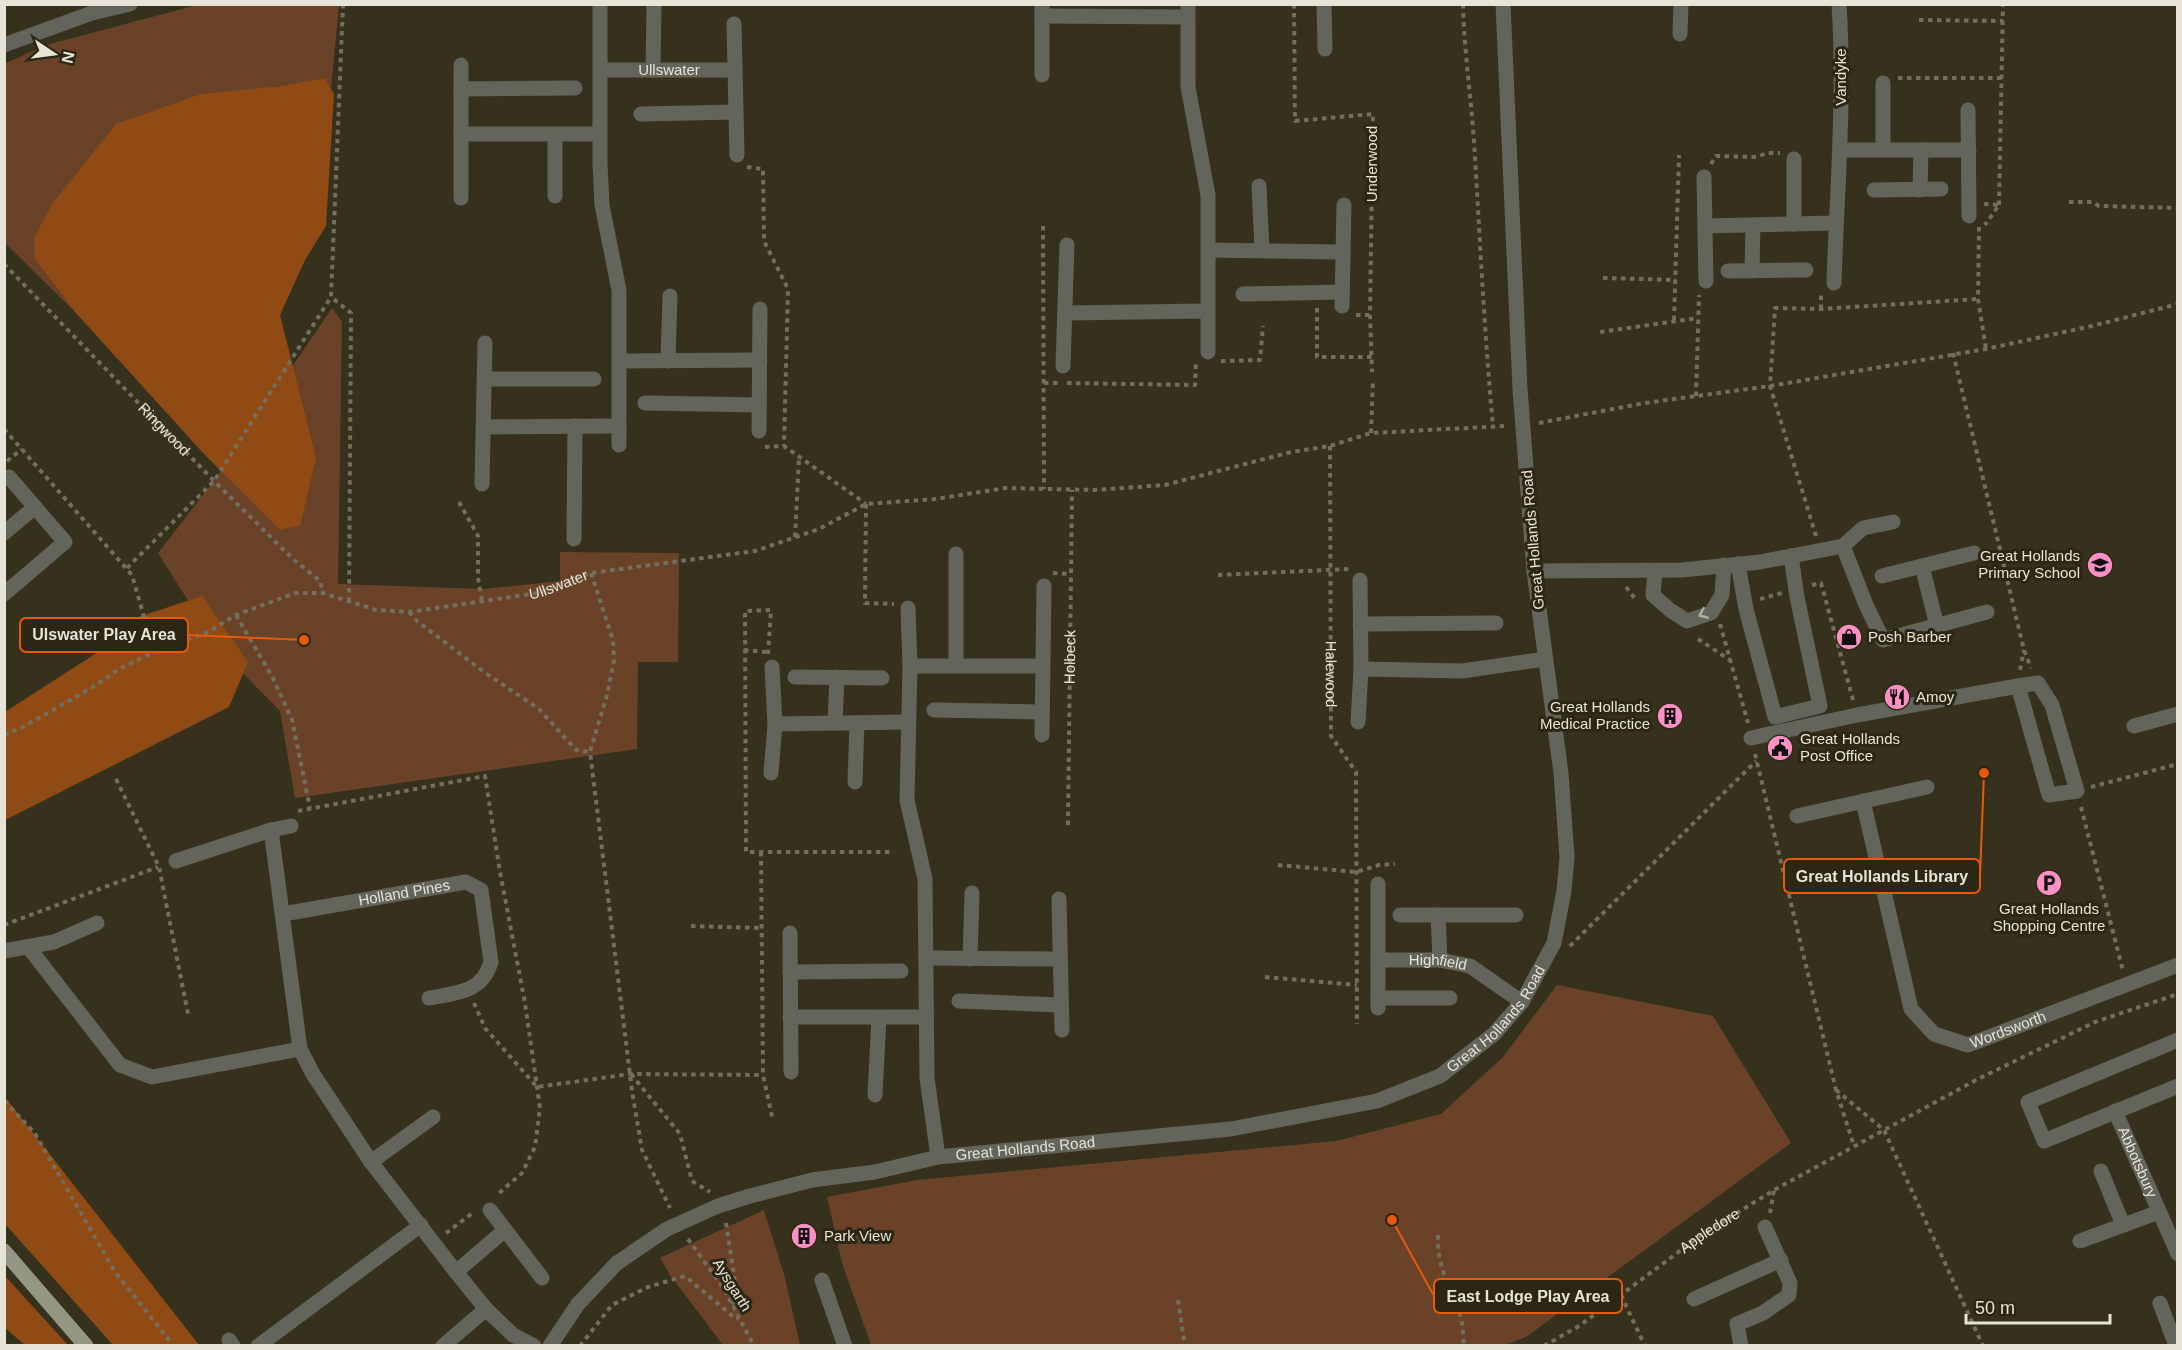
<svg xmlns="http://www.w3.org/2000/svg" width="2182" height="1350" viewBox="0 0 2182 1350" font-family="Arial,sans-serif">
  <style>
    .green { fill: #6a4228 }
    .forest { fill: #904a14 }
    .lines { fill: none; stroke-linecap: round; stroke-linejoin: round }
    .path { stroke: #736e5d; stroke-width: 4; stroke-dasharray: 4.5 4.5; stroke-linecap: butt }
    .minor { stroke: #63645b; stroke-width: 15 }
    .major { stroke: #939783; stroke-width: 15 }
    .oneway { stroke: #b2b0a5 }
    .labels { text-anchor: middle; stroke-width: 6; stroke-linejoin: round; paint-order: stroke }
    .street-label { font-size: 15px; fill: #e6e3d7; stroke: #2c2714 }
    .poi-label { font-size: 15px; fill: #e6e3d7; stroke: #2c2714; text-anchor: start }
    .leader { fill: none; stroke: #e8590c; stroke-width: 2 }
    .callout-dot { fill: #e8590c; stroke: #2c2714; stroke-width: 2 }
    .callout { fill: #2c2714; stroke: #e8590c; stroke-width: 2 }
    .callout-label { font-size: 16px; text-anchor: middle; font-weight: bold; fill: #e6e3d7 }
  </style>
  <rect width="100%" height="100%" fill="#36311d"/>
  <path class="green" d="M197,5h142l-8,83 -6,-10 -52,9 -238,172 40,53 -70,-69 -1,-179 42,-19z
    M332,308l10,14 -4,262 145,5 77,-8v-29l119,1 -1,109h-40l-1,87 -342,49 -15,-87 -42,-43 -30,-36 -50,-79 56,-72z
    M1557,985l156,31 78,127 -265,194 -24,9 -631,-1 -29,-82 -15,-66 90,-17 419,-39 105,-27 62,-57z
    M764,1210l21,68 15,67h-77l-53,-70 -10,-17z"/>
  <path class="forest" d="M325,78l9,16 -8,132 -21,34 -25,55 36,143 -16,68 -20,4 -76,-76 -129,-142 -40,-53 -1,-21 18,-34 64,-80 85,-30 72,-7z
    M202,596l46,66 -19,45 -224,113v-108l93,-60 13,-26z
    M5,1097l194,248h-86l-108,-121z
    M4,1276h1l63,69h-43l-20,-17z"/>
  <g class="lines">
    <g class="path">
      <path d="M343,4l-12,293 20,16 -2,289"/>
      <path d="M1294,4l1,117 78,-7 -3,201 2,57"/>
      <path d="M1463,4c1,47 8,92 11,138 6,94 10,189 19,284"/>
      <path d="M1919,20l84,1"/>
      <path d="M1898,78h105"/>
      <path d="M1711,164l5,-8 41,1 10,-4h13"/>
      <path d="M747,167l16,2 1,72 24,48 -4,157"/>
      <path d="M2069,202h24l6,4 79,2"/>
      <path d="M1984,204l15,1 -14,20"/>
      <path d="M1999,205l4,-201"/>
      <path d="M1043,226l1,263"/>
      <path d="M1979,227l-1,72 8,50"/>
      <path id="s1" d="M4,264l210,217 79,78 27,22 3,12"/>
      <path d="M1603,278l73,2"/>
      <path d="M1317,308v49h56"/>
      <path d="M1821,309v-17"/>
      <path d="M1356,315h14"/>
      <path d="M1674,320l5,-165"/>
      <path d="M1600,332l98,-14"/>
      <path d="M1953,353l71,297 7,18"/>
      <path d="M1221,361l39,-1 3,-34"/>
      <path d="M1044,383h16"/>
      <path d="M1067,383l128,2 1,-24"/>
      <path d="M1696,396l3,-101"/>
      <path d="M1539,423l106,-20 125,-17 216,-37 106,-23 86,-22"/>
      <path d="M4,429l128,146 22,77"/>
      <path d="M1371,433l2,-54"/>
      <path id="s2" d="M1330,446l1,290 25,36 1,252"/>
      <path d="M765,447l19,-1 82,58"/>
      <path d="M7,461l15,-12"/>
      <path d="M459,502l19,34v42l4,23"/>
      <path d="M866,504l-1,99 29,1"/>
      <path d="M1816,536l-46,-150 5,-78 46,1 157,-10"/>
      <path d="M795,537l4,-79"/>
      <path d="M127,568l87,-87 117,-184"/>
      <path d="M591,573l22,67 1,20 -7,35 -17,57 42,339 10,59 28,58"/>
      <path d="M1053,573l18,1"/>
      <path d="M1218,575l131,-6"/>
      <path d="M1812,585l9,-2 32,117"/>
      <path d="M1626,587l10,13"/>
      <path d="M1760,599l22,-6"/>
      <path d="M409,612l8,9 67,51 55,37 37,41 14,2"/>
      <path d="M236,615l37,63 19,42 18,88"/>
      <path d="M1720,624l28,99"/>
      <path d="M1698,639l32,21"/>
      <path d="M744,650l22,2"/>
      <path d="M768,654l3,-44 -26,1 1,241h148"/>
      <path d="M2020,670l4,-20"/>
      <path id="s3" d="M4,735l19,-8 70,-40 26,-18 35,-17 54,-20 28,-17 59,-22h28l53,17 33,2 129,-19 53,-20 164,-22 64,-22 47,-25 69,-5 71,-11 89,2 70,-5 126,-33 39,-6 41,-13 134,-7"/>
      <path d="M1755,754l81,336 18,56"/>
      <path d="M116,779l43,88 29,147"/>
      <path d="M2091,787l87,-23"/>
      <path d="M2081,807l42,164"/>
      <path d="M298,811l187,-35 15,96 25,131 15,105 -5,39 -13,26 -25,22"/>
      <path id="s4" d="M1068,825l4,-335"/>
      <path d="M761,852l2,223 10,46"/>
      <path d="M1278,865l78,7 23,-7 16,-1"/>
      <path d="M4,925l154,-58"/>
      <path d="M691,926l70,2"/>
      <path d="M1570,946l186,-185"/>
      <path d="M1265,977l92,8"/>
      <path d="M474,1003l11,25 52,59 93,-13 133,1"/>
      <path d="M631,1074l49,60 12,47 18,11"/>
      <path d="M1836,1090l48,40 99,216"/>
      <path d="M4,1101l30,31 81,140 59,74"/>
      <path d="M1770,1213l4,-23"/>
      <path d="M726,1223l11,72v5l-5,4"/>
      <path d="M446,1233l28,-21"/>
      <path d="M1438,1235c-1,32 11,49 21,77 4,11 4,22 5,34"/>
      <path d="M688,1239l36,50 30,57"/>
      <path d="M1621,1295l24,51"/>
      <path d="M1178,1300l7,46"/>
      <path d="M648,1345l1,1"/>
      <path d="M580,1346l32,-41 36,-18 37,-11 51,43 3,-1"/>
      <path id="s5" d="M1544,1346l35,-20 121,-90 74,-46 202,-110 119,-58 83,-28"/>
    </g>
    <g class="minor">
      <path d="M600,4v160l2,41 17,85v155"/>
      <path d="M1042,4v71"/>
      <path d="M1188,4v83l20,108v157"/>
      <path d="M1324,4l1,45"/>
      <path d="M1042,16l145,1"/>
      <path d="M734,24l3,131"/>
      <path d="M1680,34l1,-30"/>
      <path d="M4,45l88,-32 38,-9"/>
      <path id="s6" d="M601,70h134"/>
      <path d="M653,70l1,-66"/>
      <path d="M461,89l114,-1"/>
      <path d="M1968,110l1,106"/>
      <path d="M641,114l94,-2"/>
      <path d="M461,134h138"/>
      <path d="M1841,150h128"/>
      <path d="M1883,150v-67"/>
      <path d="M1794,159v65"/>
      <path d="M1704,177l2,104"/>
      <path d="M1259,186l3,64"/>
      <path d="M1874,190l67,-1"/>
      <path d="M1920,190l1,-40"/>
      <path d="M555,196v-61"/>
      <path d="M461,198v-133"/>
      <path d="M1705,226l131,-3"/>
      <path d="M1209,250l134,2"/>
      <path d="M1728,271l78,-1"/>
      <path d="M1752,271l1,-46"/>
      <path d="M1834,283c3,-93 11,-186 5,-279"/>
      <path d="M1243,294l99,-2"/>
      <path d="M1342,306l2,-101"/>
      <path d="M1065,313l142,-2"/>
      <path d="M619,361l141,-1"/>
      <path d="M668,361l2,-65"/>
      <path d="M1063,366l4,-121"/>
      <path d="M485,379h109"/>
      <path d="M645,403l114,2"/>
      <path d="M483,427l136,-1"/>
      <path d="M759,431l1,-122"/>
      <path d="M482,484l3,-141"/>
      <path d="M4,533l31,-26"/>
      <path d="M574,539l1,-113"/>
      <path d="M1843,546l23,59 17,35 104,-28"/>
      <path d="M956,554v111"/>
      <path d="M1738,564l8,45 29,108 45,-11 -23,-109 -6,-41"/>
      <path d="M1922,566l15,60"/>
      <path d="M1534,571l148,-1 78,-8 83,-16 20,-18 30,-6"/>
      <path d="M1655,571l-2,24 17,15 17,11 24,-8 11,-18 2,-30"/>
      <path d="M1882,576l92,-23"/>
      <path d="M4,594l61,-52 -56,-65"/>
      <path d="M908,608l2,58 -3,134 18,79 2,199 11,79"/>
      <path d="M1360,624l136,-1"/>
      <path d="M910,666h133"/>
      <path d="M1361,669l101,2 83,-12"/>
      <path d="M795,677l87,1"/>
      <path d="M934,710l108,2"/>
      <path d="M1358,722l3,-53 -1,-89"/>
      <path d="M835,723l2,-46"/>
      <path d="M775,724l133,-2"/>
      <path d="M2134,726l44,-12"/>
      <path d="M1042,735l2,-149"/>
      <path d="M1751,738l106,-23 161,-29 20,-3 14,22 25,86 -28,4 -31,-109"/>
      <path d="M771,773l4,-49 -3,-57"/>
      <path d="M855,782l2,-59"/>
      <path id="s7" d="M1863,801l48,208 23,25 34,11 210,-80"/>
      <path d="M1797,816l130,-29"/>
      <path d="M271,830l29,219 13,25 58,88 85,110 30,37 27,26 21,11"/>
      <path d="M176,861l95,-31 20,-4"/>
      <path d="M1378,884v124"/>
      <path d="M1059,899l3,131"/>
      <path id="s8" d="M283,914l183,-32 15,8 10,72c-9,31 -35,31 -62,36"/>
      <path d="M1400,915h116"/>
      <path d="M1438,915l2,45"/>
      <path d="M790,933l1,139"/>
      <path d="M29,948l91,117 32,12 148,-28"/>
      <path d="M4,951l50,-9 43,-19"/>
      <path d="M927,958l133,1"/>
      <path d="M970,959l2,-66"/>
      <path id="s9" d="M1378,960h62l30,6 52,36"/>
      <path d="M790,972l111,-1"/>
      <path d="M1378,998h72"/>
      <path d="M959,1001l101,4"/>
      <path d="M790,1017h136"/>
      <path d="M2178,1040l-150,62 16,39 134,-55"/>
      <path d="M875,1095l4,-78"/>
      <path id="s10" d="M2115,1111l63,143"/>
      <path d="M371,1162l62,-45"/>
      <path d="M2101,1171l22,54"/>
      <path d="M490,1210l52,68"/>
      <path d="M2080,1241l79,-29"/>
      <path d="M456,1272l49,-42"/>
      <path d="M822,1280l23,66"/>
      <path d="M1694,1299l87,-39"/>
      <path d="M2160,1303l16,43"/>
      <path d="M229,1340l4,6"/>
      <path d="M258,1346l163,-121"/>
      <path d="M443,1346l43,-37"/>
      <path id="s11" d="M550,1346l28,-42 39,-41 50,-34 51,-23 32,-10 62,-16 63,-8 63,-15 293,-28 146,-28 63,-25 54,-42 28,-32 32,-59 10,-52 3,-34 -6,-84 -27,-202 -14,-182 -17,-385"/>
      <path d="M1741,1346l-4,-22 26,-11 26,-18 1,-12 -25,-56"/>
    </g>
    <path class="major" d="M4,1251l82,95"/>
  </g>
  <defs><path id="oneway-chevron" d="M-2-3.5L2.5 0L-2 3.5" fill="none" stroke-width="1.6" stroke-linecap="round" stroke-linejoin="round" transform="scale(1.5)"/></defs>
  <use class="oneway" href="#oneway-chevron" transform="translate(1703 614) rotate(157)"/>
  <defs>
    <g id="school-disc" transform="scale(1.35)"><circle r="9.5" fill="#fc8fc3" stroke="#2c2714"/><path d="M0-5L7-2L0 1L-7-2ZM-4 1L0 2.5L4 1V4Q0 6-4 4Z" fill="#111"/></g>
    <g id="shop-disc" transform="scale(1.35)"><circle r="9.5" fill="#fc8fc3" stroke="#2c2714"/><path d="M-5-2.5h2.3a2.7 3.5 0 0 1 5.4 0H5L5.5 6h-11ZM-1.5-2.5h3a1.5 2.3 0 0 0-3 0Z" fill="#111"/></g>
    <g id="restaurant-disc" transform="scale(1.35)"><circle r="9.5" fill="#fc8fc3" stroke="#2c2714"/><path d="M-5-6h1v4h1v-4h1v4h1v-4h1v5L-1.5 .5V6h-2V.5L-5-1ZM5-6V6H3V1.5H1.5Q1.5-4 5-6Z" fill="#111"/></g>
    <g id="building-disc" transform="scale(1.35)"><circle r="9.5" fill="#fc8fc3" stroke="#2c2714"/><path d="M-4-6H4V6H1V3H-1V6H-4ZM-2.5-4.3h1.7v1.8h-1.7ZM.8-4.3h1.7v1.8H.8ZM-2.5-1h1.7V.8h-1.7ZM.8-1h1.7V.8H.8Z" fill="#111"/></g>
    <g id="civic-disc" transform="scale(1.35)"><circle r="9.5" fill="#fc8fc3" stroke="#2c2714"/><path d="M-.6-6.5H3V-4.5H.6V-3L4-1V1h2V6H-6V1h2V-1L-.6-3ZM-1.2 2.5V6h2.4V2.5Z" fill="#111"/></g>
    <g id="parking-disc" transform="scale(1.35)"><circle r="9.5" fill="#fc8fc3" stroke="#2c2714"/><path d="M-3.5-5.5H1a3.5 3.5 0 0 1 0 7H-1V5.5H-3.5ZM-1-3.4V-.6H.8a1.4 1.4 0 0 0 0-2.8Z" fill="#111"/></g>
  </defs>
  <g fill-rule="evenodd">
    <use href="#school-disc" x="2100" y="565"/>
    <use href="#shop-disc" x="1849" y="637"/>
    <use href="#restaurant-disc" x="1897" y="697"/>
    <use href="#building-disc" x="1670" y="716"/>
    <use href="#civic-disc" x="1780" y="748"/>
    <use href="#parking-disc" x="2049" y="883"/>
    <use href="#building-disc" x="804" y="1236"/>
  </g>
  <g class="labels">
    <g class="street-label">
      <text dy="5" stroke="none"><textPath href="#s6" startOffset="68">Ullswater</textPath></text>
      <text transform="translate(1841 77) rotate(-90)" y="5">Vandyke</text>
      <text transform="translate(1372 164) rotate(-90)" y="5">Underwood</text>
      <text dy="5" stroke="none"><textPath href="#s1" startOffset="230">Ringwood</textPath></text>
      <text transform="translate(1533 540) rotate(-95)" y="5">Great Hollands Road</text>
      <text dy="5" stroke="none"><textPath href="#s3" startOffset="594">Ullswater</textPath></text>
      <text dy="5" stroke="none"><textPath href="#s4" startOffset="168">Holbeck</textPath></text>
      <text dy="5" stroke="none"><textPath href="#s2" startOffset="228">Halewood</textPath></text>
      <text dy="5" stroke="none"><textPath href="#s8" startOffset="123">Holland Pines</textPath></text>
      <text dy="5" stroke="none"><textPath href="#s9" startOffset="60">Highfield</textPath></text>
      <text dy="5" stroke="none"><textPath href="#s11" startOffset="1041">Great Hollands Road</textPath></text>
      <text dy="5" stroke="none"><textPath href="#s7" startOffset="326">Wordsworth</textPath></text>
      <text dy="5" stroke="none"><textPath href="#s11" startOffset="537">Great Hollands Road</textPath></text>
      <text dy="5" stroke="none"><textPath href="#s10" startOffset="56">Abbotsbury</textPath></text>
      <text dy="5" stroke="none"><textPath href="#s5" startOffset="202">Appledore</textPath></text>
      <text transform="translate(732 1285) rotate(58)" y="5">Aysgarth</text>
    </g>
    <g class="poi-label">
      <text x="2080" y="561" text-anchor="end">Great Hollands<tspan x="2080" dy="17">Primary School</tspan></text>
      <text x="1868" y="642">Posh Barber</text>
      <text x="1916" y="702">Amoy</text>
      <text x="1650" y="712" text-anchor="end">Great Hollands<tspan x="1650" dy="17">Medical Practice</tspan></text>
      <text x="1800" y="744">Great Hollands<tspan x="1800" dy="17">Post Office</tspan></text>
      <text x="2049" y="914" text-anchor="middle">Great Hollands<tspan x="2049" dy="17">Shopping Centre</tspan></text>
      <text x="824" y="1241">Park View</text>
    </g>
  </g>
  <path class="leader" d="M304 640L188 635M1984 773L1980 876M1392 1220L1434 1296"/>
  <g class="callout-dot">
    <circle cx="304" cy="640" r="6"/>
    <circle cx="1984" cy="773" r="6"/>
    <circle cx="1392" cy="1220" r="6"/>
  </g>
  <g class="callout">
    <rect x="20" y="618" width="168" height="34" rx="6"/>
    <rect x="1784" y="859" width="196" height="34" rx="6"/>
    <rect x="1434" y="1279" width="188" height="34" rx="6"/>
  </g>
  <g class="callout-label">
    <text x="104" y="640">Ulswater Play Area</text>
    <text x="1882" y="882">Great Hollands Library</text>
    <text x="1528" y="1302">East Lodge Play Area</text>
  </g>
  <rect width="2182" height="1350" fill="none" stroke="#e6e3d7" stroke-width="12"/>
  <g transform="translate(54 54) rotate(103)" stroke="#2c2714" stroke-width="4.5" paint-order="stroke">
  <path d="M0-4.5L10 22L0 15L-10 22Z" fill="#e6e3d7"/>
  <text y="-9" font-size="16" font-weight="bold" text-anchor="middle" fill="#e6e3d7">N</text>
  </g>
  <path d="M1966 1314v9h144v-9" fill="none" stroke="#e6e3d7" stroke-width="3"/>
  <text x="1975" y="1314" font-size="18" fill="#e6e3d7" stroke="#2c2714" stroke-width="4.5" paint-order="stroke">50 m</text>
</svg>
